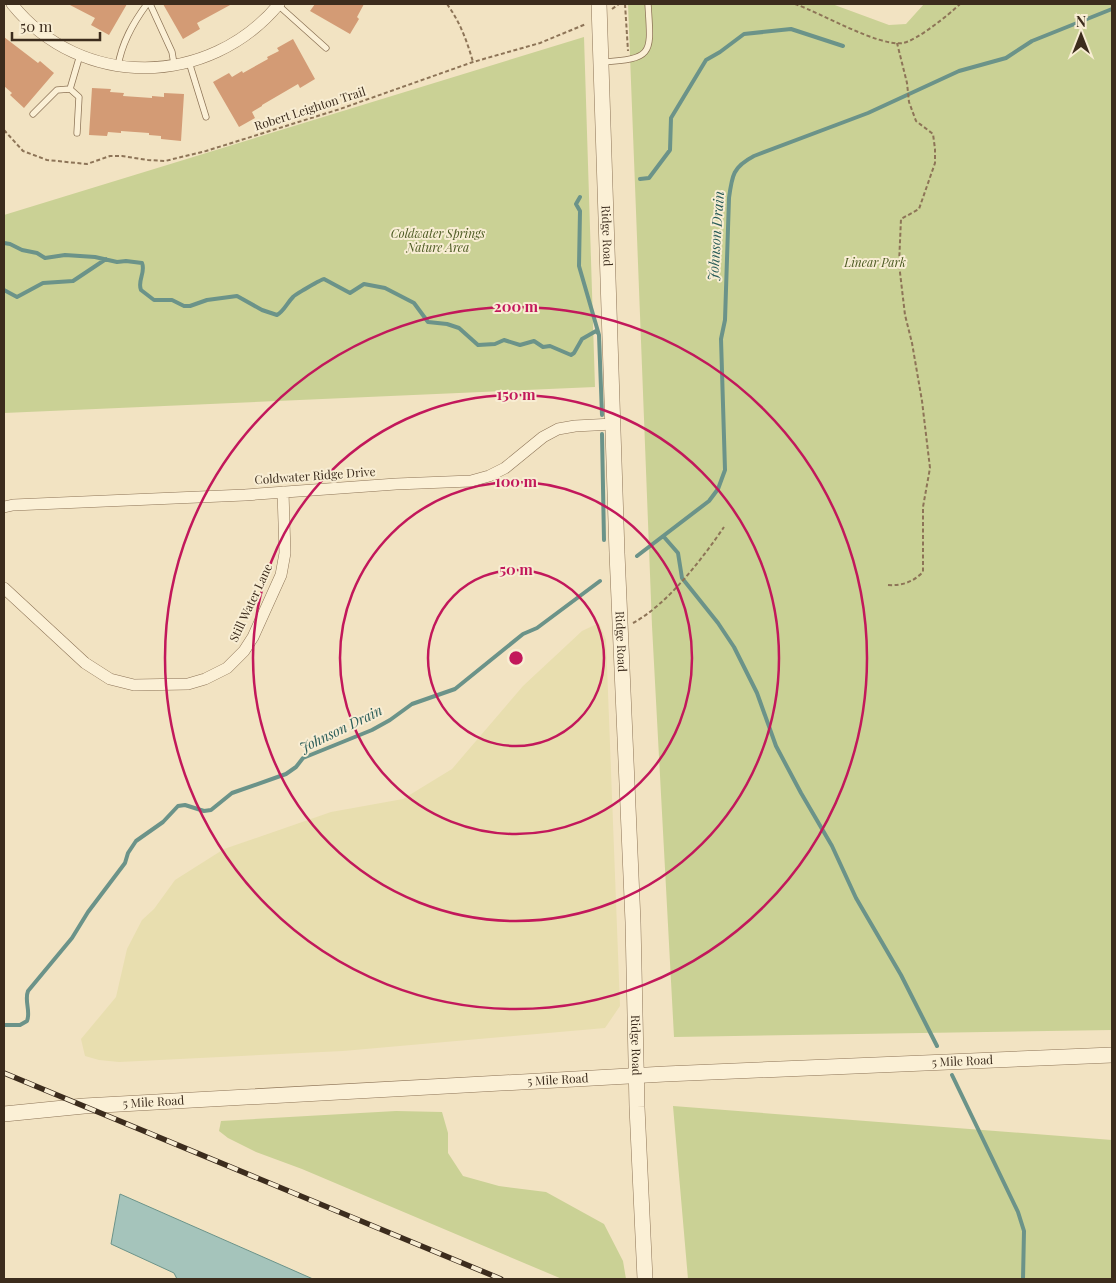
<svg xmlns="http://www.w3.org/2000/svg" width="1116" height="1283" viewBox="0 0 1116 1283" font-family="'Playfair Display',serif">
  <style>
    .farmland { fill: #e8deaf }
    .green { fill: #cad195 }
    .water { fill: #a5c4bb; stroke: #6b9389 }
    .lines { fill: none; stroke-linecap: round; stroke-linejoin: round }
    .stream { stroke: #6b9389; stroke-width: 4 }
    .building { fill: #d39b75 }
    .service-casing { stroke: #8d7457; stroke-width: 7 }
    .minor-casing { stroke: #8d7457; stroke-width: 12 }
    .tertiary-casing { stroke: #8d7457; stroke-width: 16 }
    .path { stroke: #8d7457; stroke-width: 2; stroke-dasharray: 4 2.5; stroke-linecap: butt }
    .service { stroke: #fbf0d6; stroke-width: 5.5 }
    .minor { stroke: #fbf0d6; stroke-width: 11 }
    .tertiary { stroke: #fbf0d6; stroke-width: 15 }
    .rail-casing { stroke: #3c2c1d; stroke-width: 5.5 }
    .rail { stroke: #f8edd3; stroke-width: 4; stroke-dasharray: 11; stroke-linecap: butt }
    .ring { fill: none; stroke: #c2185b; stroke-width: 2.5 }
    .labels { text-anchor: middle; stroke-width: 4; stroke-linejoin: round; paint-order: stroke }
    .street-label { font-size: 12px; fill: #3c2c1d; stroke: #f8edd3 }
    .park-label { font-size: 12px; font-style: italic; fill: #4c5a22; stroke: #f8edd3 }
    .water-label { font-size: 14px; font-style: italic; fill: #2b5d59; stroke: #f8edd3 }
    .centre { fill: #c2185b; stroke: #f8edd3; stroke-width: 2.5 }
    .ring-label { font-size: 15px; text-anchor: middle; font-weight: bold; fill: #c2185b; stroke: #f8edd3; stroke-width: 4; stroke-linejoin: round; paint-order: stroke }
  </style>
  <rect width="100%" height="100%" fill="#f2e3c2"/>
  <path class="farmland" d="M599,623l7,17 14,366 -15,22 -262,23 -224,11 -20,-2 -14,-4 -4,-17 35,-42 11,-48 15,-29 12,-11 21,-29 49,-31 107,-37 72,-13 49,-30 71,-83 59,-55z"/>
  <path class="green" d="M628,4h204l57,21 17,-1 18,-20h188v1026l-438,7 -22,-411z
    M584,37l11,350 -591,26v-198z
    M673,1106l439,34v139h-424z
    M396,1111l46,1 6,21v20l15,23 36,10 47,6 58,32 19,37 3,18h-64l-260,-110 -46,-17 -28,-14 -9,-7 2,-10z"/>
  <path class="water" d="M120,1194l193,85h-136l-3,-6 -63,-29z"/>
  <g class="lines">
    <path class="stream" d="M640,179l9,-1 21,-28 1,-32 35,-58 14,-8 24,-18 47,-5 52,17
      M580,197l-4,7 4,7 -1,55 20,69 3,80
      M4,243l6,1 12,6 15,3 8,5 20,-3 30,2 22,5 9,-1 16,2c4,9 -5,18 -1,27l13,10h18l12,6h6l17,-6 30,-4 25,14 15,5c7,-4 10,-12 16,-18 1,-2 29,-18 31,-18l26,14 14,-9 21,4 29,15 14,19 19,2 12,4 19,17 17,-1 9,-4 16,5 14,-4 9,6 7,-1 21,9 3,-2 8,-14 14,-8 2,2
      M4,290l13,7 26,-14 30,-2 33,-22
      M602,434l2,106
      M664,537l14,16 4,25 36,45 16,24 23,46 19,53 25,47 31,53 24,52 45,77 36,71
      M637,556l72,-55 9,-12 7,-19 -4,-131 4,-19 4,-122c3,-23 4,-31 25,-42l114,-43 91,-42 47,-13 26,-17 80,-32
      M4,1025h16l7,-4c4,-10 -3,-20 1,-30l44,-53 16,-26 37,-49 3,-10 8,-12 27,-19 15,-16 7,-1 19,6 7,-1 21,-17 54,-19 10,-7 7,-9 69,-28 18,-10 22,-16 43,-15 68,-55 14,-6 63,-47
      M952,1075l66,137 6,19 -1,48"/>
  </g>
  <path class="building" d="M68,4h59l-18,31 -18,-10 4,-7z
    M163,4h69l-35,19 3,6 -17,10z
    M315,4h49l-7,13 2,2 -9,15 -40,-23z
    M4,37l34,26 2,-2 14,12 -30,35 -14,-13 2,-2 -8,-7z
    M293,39l22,40 -15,9 -2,-4 -36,21v1l-10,6 3,6 -16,9 -26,-45 16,-9 3,4 10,-6 1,2 25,-14 -1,-2 12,-6 -2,-3z
    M92,88l19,1 -1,3 14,1 -1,3 29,2v-2l12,1v-4l20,1 -3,47 -20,-2v-3l-12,-1v-2l-28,-2v2l-13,-1 -1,4 -18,-1z"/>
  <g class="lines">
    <g class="service-casing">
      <path id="service" d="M150,4l22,48 2,12
        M278,5l48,43
        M189,62l17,55
        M602,62c53,-3 49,-9 46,-58
        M118,66c4,-24 15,-43 29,-62
        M70,89l9,8 -2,36
        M33,114l24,-24 13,-1 10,-34"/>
    </g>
    <g class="minor-casing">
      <path id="minor" d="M12,4c69,86 197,84 267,0
        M4,507l9,-2 232,-10 151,-11 75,-3 18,-5 16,-8 38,-31 15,-8 17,-3 38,-2
        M4,588l81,75 25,16 24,6 54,-1 17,-5 22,-11 17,-17 9,-14 28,-62 4,-22 -2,-61"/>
    </g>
    <g class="tertiary-casing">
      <g id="tertiary">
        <path id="s1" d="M599,4l18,549 16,369 4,185 8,172"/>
        <path id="s2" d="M4,1114l80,-8 581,-32 447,-19"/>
      </g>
    </g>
    <path class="path" d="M447,4c13,18 20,37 26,58
      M625,4l3,47
      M795,4c26,9 84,43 108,39 13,-2 47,-29 57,-39
      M612,9l7,-5
      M4,130l19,21 24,9 40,4 23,-8h12l26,4 17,1 41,-10 134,-42 133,-47 67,-19 46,-19
      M888,585c14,1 25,-3 35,-13v-65l7,-39 -8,-67 -10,-58 -7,-28 -6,-51 2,-45 18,-10 16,-46v-14l-2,-15 -17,-13 -7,-19 -2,-19 -10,-40
      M633,623c35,-19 69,-64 91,-96"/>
    <use href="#service" class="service"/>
    <use href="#minor" class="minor"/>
    <use href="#tertiary" class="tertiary"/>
    <g class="rail-casing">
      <path id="rail" d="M4,1073l497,206"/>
    </g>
    <use href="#rail" class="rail"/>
  </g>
  <g class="ring">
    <circle cx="516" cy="658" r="88"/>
    <circle cx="516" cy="658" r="176"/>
    <circle cx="516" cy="658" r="263"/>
    <circle cx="516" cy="658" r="351"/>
  </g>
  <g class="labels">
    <g class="street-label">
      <text transform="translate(310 109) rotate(-18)" y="4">Robert Leighton Trail</text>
      <text dy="4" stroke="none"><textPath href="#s1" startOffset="232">Ridge Road</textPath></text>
      <text transform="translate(315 476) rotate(-4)" y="4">Coldwater Ridge Drive</text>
      <text transform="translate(251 603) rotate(-65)" y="4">Still Water Lane</text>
      <text dy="4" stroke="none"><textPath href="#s1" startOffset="638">Ridge Road</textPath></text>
      <text dy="4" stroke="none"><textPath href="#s1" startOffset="1042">Ridge Road</textPath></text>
      <text dy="4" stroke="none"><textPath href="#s2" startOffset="960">5 Mile Road</textPath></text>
      <text dy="4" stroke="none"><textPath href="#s2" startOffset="555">5 Mile Road</textPath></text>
      <text dy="4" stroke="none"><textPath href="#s2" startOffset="150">5 Mile Road</textPath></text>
    </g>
    <g class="park-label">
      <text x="438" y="238">Coldwater Springs<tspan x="438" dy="14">Nature Area</tspan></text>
      <text x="875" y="267">Linear Park</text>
    </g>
    <g class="water-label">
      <text transform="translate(716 236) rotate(-86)" y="5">Johnson Drain</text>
      <text transform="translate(341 729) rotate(-26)" y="5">Johnson Drain</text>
    </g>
  </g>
  <circle cx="516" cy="658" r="8" class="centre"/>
  <g class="ring-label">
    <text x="516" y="312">200 m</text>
    <text x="516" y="400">150 m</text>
    <text x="516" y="487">100 m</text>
    <text x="516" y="575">50 m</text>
  </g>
  <rect width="1116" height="1283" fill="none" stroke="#3c2c1d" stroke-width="10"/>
  <g transform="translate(1081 35)" stroke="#f8edd3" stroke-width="4" paint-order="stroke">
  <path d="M0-4L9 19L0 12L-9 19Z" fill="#3c2c1d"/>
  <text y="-8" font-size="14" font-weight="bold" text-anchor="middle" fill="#3c2c1d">N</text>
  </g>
  <path d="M12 32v8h88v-8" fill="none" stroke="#3c2c1d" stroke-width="2.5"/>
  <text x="20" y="32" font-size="15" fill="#3c2c1d" stroke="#f8edd3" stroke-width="4" paint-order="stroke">50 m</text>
</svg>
